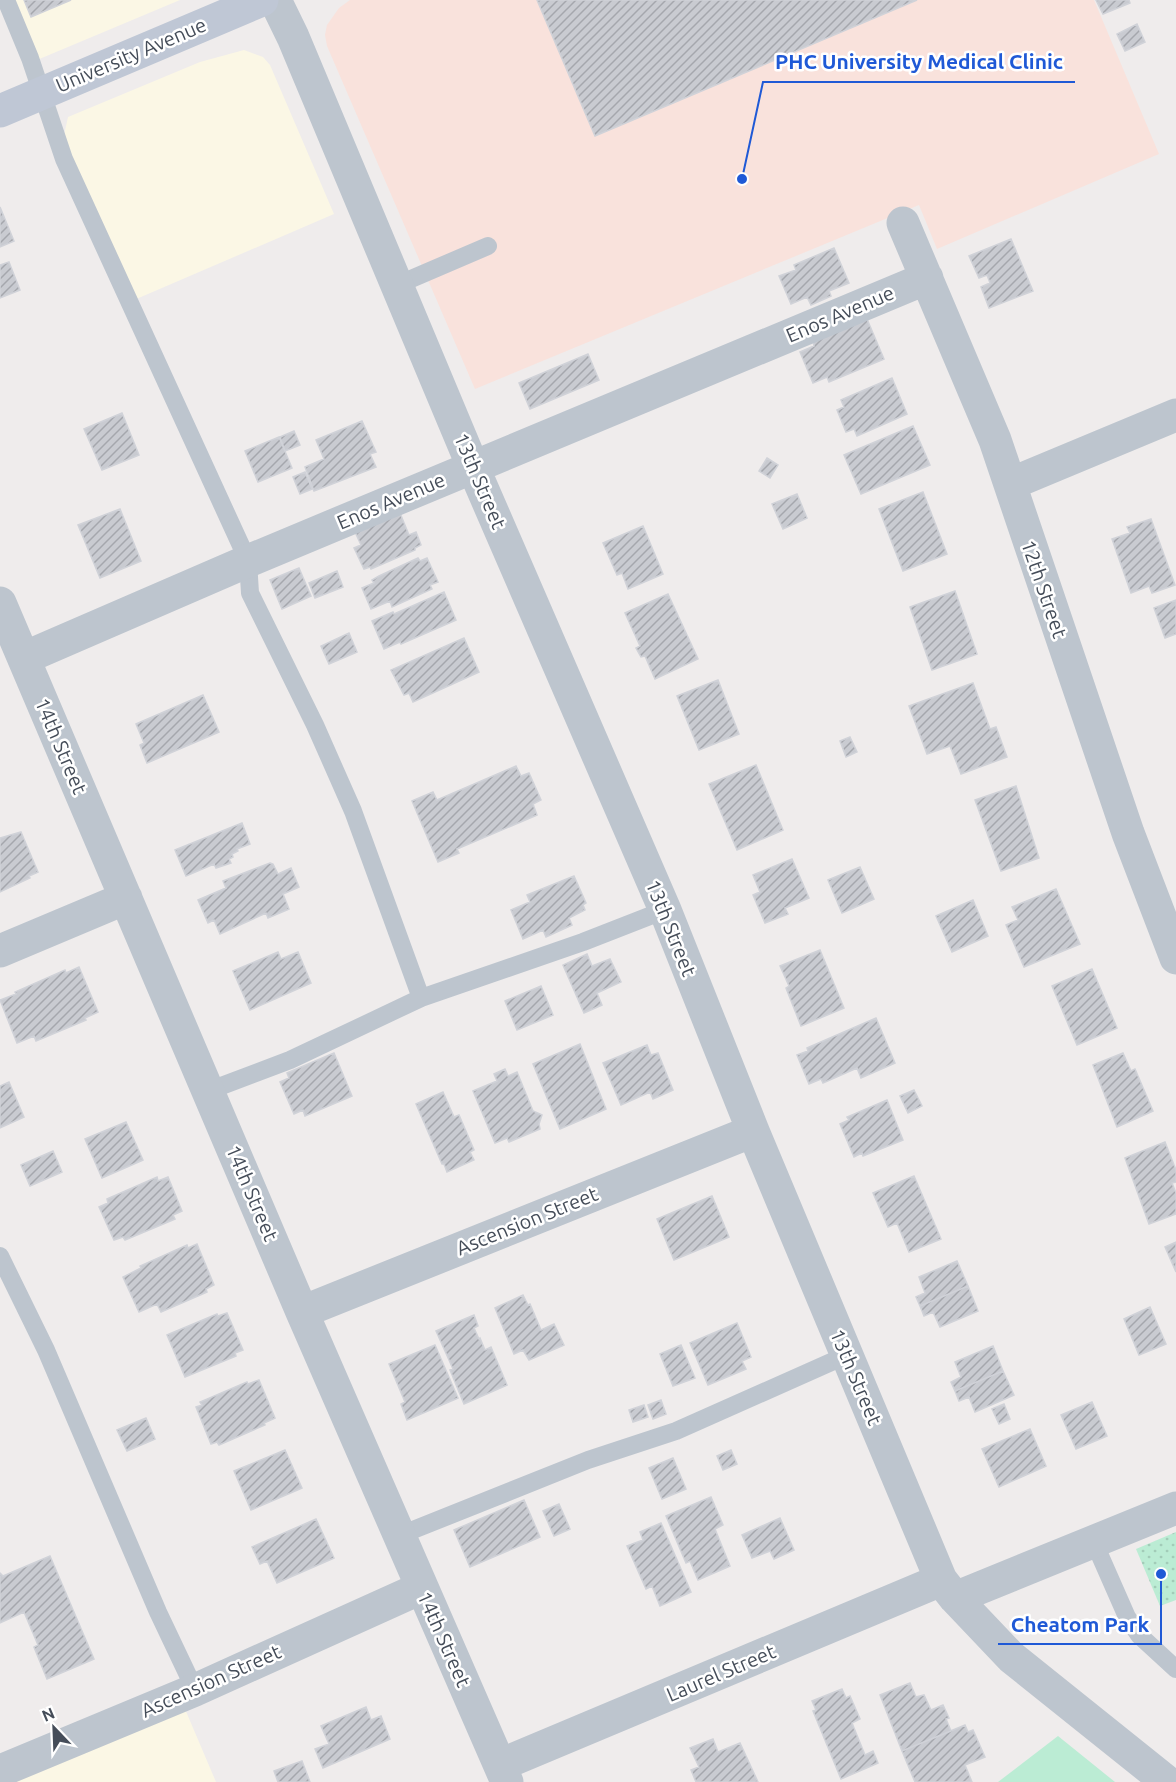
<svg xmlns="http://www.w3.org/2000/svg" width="1176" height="1782" viewBox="0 0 1176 1782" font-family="Ubuntu,sans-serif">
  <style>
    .commercial { fill: #fbf7e5 }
    .medical { fill: #f9e2dc }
    .green { fill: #bbecd4 }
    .park { fill: url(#park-dots) }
    .building { fill: url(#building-hatch); stroke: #d0d2d8; stroke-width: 1.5 }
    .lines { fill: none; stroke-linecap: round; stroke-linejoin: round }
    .lane { stroke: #bdc5ce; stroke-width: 18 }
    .street { stroke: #bdc5ce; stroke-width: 33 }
    .secondary { stroke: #bfc7d5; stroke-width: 33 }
    .labels { text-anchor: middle; stroke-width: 5; stroke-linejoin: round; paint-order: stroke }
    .street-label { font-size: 20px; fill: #454d59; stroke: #fff }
    .leader { fill: none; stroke: #1f59d6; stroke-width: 2 }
    .callout-dot { fill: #1f59d6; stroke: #fff; stroke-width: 2 }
    .callout-label { font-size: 21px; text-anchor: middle; font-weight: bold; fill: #1f59d6; stroke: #fff; stroke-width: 5; stroke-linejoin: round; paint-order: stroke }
  </style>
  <defs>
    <pattern id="park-dots" width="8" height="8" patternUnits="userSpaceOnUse" patternTransform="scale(1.5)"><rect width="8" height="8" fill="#bbecd4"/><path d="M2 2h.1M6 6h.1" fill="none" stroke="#a2ccb8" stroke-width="1.8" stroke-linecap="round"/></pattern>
    <pattern id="building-hatch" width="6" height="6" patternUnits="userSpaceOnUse" patternTransform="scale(1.5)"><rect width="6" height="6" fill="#c9cbd1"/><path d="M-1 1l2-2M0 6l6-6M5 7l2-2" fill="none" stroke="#a5a7ad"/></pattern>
  </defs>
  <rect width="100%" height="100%" fill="#efecec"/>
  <path class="commercial" d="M12,0h168l-143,60z
    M244,50l19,7 7,8 64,149 -200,86 -65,-149 -5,-16 4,-18 132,-55z
    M182,1702l34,80h-208z"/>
  <path class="medical" d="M350,0h744l65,154 -222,95 -18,-44 -444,184 -148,-343 -2,-11 2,-10 12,-17z"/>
  <path class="green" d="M1058,1736l57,46h-117z"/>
  <path class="park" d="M1176,1532v68l-16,6 -24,-57z"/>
  <path class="building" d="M24,0h47l-40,17z
    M537,0h380l-322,136z
    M1096,0h33l1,3 -27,11z
    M1137,24l8,18 -20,9 -8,-17z
    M0,207l14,34 -14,6z
    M1011,239l22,52 -44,17 -8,-21 9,-4 -3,-8 -8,3 -10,-22z
    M834,248l15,35 -20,8 2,5 -20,9 -4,-8 -16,7 -12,-28 17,-6 -2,-5z
    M9,262l11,28 -20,8v-33z
    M867,319l17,40 -55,23 -2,-5 -14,6 -13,-31 14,-6 -1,-5z
    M588,354l11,26 -69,29 -11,-26z
    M892,378l15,36 -50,22 -3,-7 -8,3 -9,-22 7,-3 -3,-7z
    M122,413l17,42 -37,15 -18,-41z
    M362,421l14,31 -6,2 6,13 -62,24 -9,-24 19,-8 -8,-19z
    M913,426l17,39 -69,29 -17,-39z
    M294,431l6,14 -15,6 -5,-14z
    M279,437l13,31 -34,14 -13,-31z
    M767,458l11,7 -8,13 -11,-7z
    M305,472l7,17 -12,5 -7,-17z
    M923,492l24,62 -44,17 -24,-62z
    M797,494l10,24 -24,11 -11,-25z
    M120,509l21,52 -41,17 -22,-53z
    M400,513l9,22 7,-3 5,13 -6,3v2l-44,19 -1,-2 -6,2 -10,-21 7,-3 -6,-13z
    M1151,519l24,66 -23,8 -3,-7 -18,7 -19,-54 18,-6 -3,-6z
    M643,526l20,48 -35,15 -6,-16 -5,2 -14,-32z
    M418,558l2,3 7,-3 11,24 -8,3 2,4 -40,18 -2,-6 -19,8 -9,-21 12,-5 -2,-3 7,-4z
    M299,568l12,28 -29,13 -12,-29z
    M337,571l6,16 -28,11 -6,-15z
    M955,591l22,63 -45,16 -22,-63z
    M444,592l12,28 -55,24 -1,-2 -16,7 -12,-28 21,-9 1,2z
    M668,594l30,65 -43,20 -10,-23 -4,1 -5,-9 4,-2 -15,-33z
    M1176,600v34l-11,4 -11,-30z
    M349,633l8,19 -28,12 -8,-18z
    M464,638l15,34 -66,30 -4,-9 -5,2 -13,-25z
    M718,680l21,54 -40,16 -22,-54z
    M973,683l17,46 6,-2 11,30 -46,17 -11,-28 -23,8 -18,-48z
    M203,695l16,37 -72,31 -7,-18 4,-2 -8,-19z
    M850,737l7,15 -11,5 -6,-16z
    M756,765l27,65 -46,20 -28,-66z
    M516,766l5,10 8,-3 12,27 -8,4 4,11 -80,34 2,4 -21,9 -26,-61 21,-9 4,8z
    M1016,786l23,72 -38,13 -26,-71z
    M242,823l8,21 -13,5 1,2 -6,3 1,3 -4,2 2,4 -15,5 -2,-4 -28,12 -11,-26z
    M21,832l17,40 -9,4 1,2 -30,14v-54z
    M792,859l17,39 -24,10 3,6 -23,9 -12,-28 7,-3 -7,-17z
    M270,863l3,1 5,10 13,-6 8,19 -16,7 6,15 -21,9 -2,-5 -46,21 -6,-14 -6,3 -10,-23 28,-12 -3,-7z
    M860,867l14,32 -32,14 -14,-33z
    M574,876l12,27 -3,2 2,5 -16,8 3,7 -26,12 -3,-7 -20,9 -12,-29 19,-8 -3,-7z
    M1056,889l24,55 -56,23 -18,-42 12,-5 -6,-13z
    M973,900l15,36 -36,16 -16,-36z
    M820,950l24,58 -43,18 -15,-38 3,-2 -9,-20z
    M278,952l3,7 17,-7 13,31 -61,27 -17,-39z
    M587,954l5,12 18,-7 11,23 -24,11 5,12 -18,8 -21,-48z
    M79,967l19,45 -13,6 1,2 -50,21 -2,-5 -17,7 -17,-43 16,-6 -1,-2 50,-22 1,3z
    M1092,969l25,59 -40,17 -25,-59z
    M541,986l12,29 -36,15 -12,-29z
    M876,1018l19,45 -34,15 -4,-10 -34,15 -2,-4 -12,5 -12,-29 11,-4 -1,-3z
    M580,1044l26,65 -46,20 -27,-65z
    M647,1045l4,10 7,-2 15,37 -20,9 -3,-7 -29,13 -18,-42z
    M334,1053l18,43 -47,20 -2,-6 -9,4 -14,-32 9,-4 -2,-5z
    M1123,1053l8,18 4,-2 18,42 -36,16 -24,-62z
    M505,1069l3,7 9,-4 16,39 9,4 -3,9 1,5 -31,13 -2,-4 -12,5 -22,-52 24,-10 -3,-7z
    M9,1082l15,35 -24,11v-42z
    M914,1090l8,16 -14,7 -8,-17z
    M443,1092l11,25 5,-2 15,35 -4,2 4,8 -27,12 -3,-8h-2l-26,-60z
    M887,1100l16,40 -40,16 -1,-3 -8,4 -14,-33 9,-4 -2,-3z
    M126,1122l17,38 -41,18 -17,-39z
    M1165,1142l11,28v12l-4,1 4,10v21l-27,10 -24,-66z
    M53,1151l9,21 -32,14 -9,-21z
    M914,1176l27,63 -32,13 -12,-29 -9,4 -15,-34z
    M157,1177l1,4 10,-4 14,34 -9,4 2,4 -50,21 -2,-3 -9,3 -15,-33 9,-4 -1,-4z
    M712,1196l17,41 -55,23 -17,-41z
    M1176,1242v30l-11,-25z
    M197,1244l17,41 -8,4 1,3 -46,20 -4,-8 -18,8 -16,-35 18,-9 -1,-2 47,-21 1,3z
    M957,1261l11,25 -48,20 -4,-9 9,-4 -6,-16z
    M968,1286l10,25 -38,16 -7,-15 -9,4 -4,-10z
    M523,1295l5,10 2,-1 11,26 13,-6 10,21 -35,15 -6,-10 -9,4 -19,-46z
    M1150,1307l16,37 -27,11 -15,-36z
    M227,1313l16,37 -8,3 1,3 -51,21 -18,-42 50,-21 1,2z
    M474,1315l4,11 -4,2 5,11 1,-1 5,12 6,-3 16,38 -43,19 -14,-34 3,-1 -17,-38z
    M737,1323l14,34 -9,4 4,8 -38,16 -18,-42z
    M435,1345l23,53 -51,22 -6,-16 4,-2 -16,-38z
    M681,1345l14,33 -22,8 -13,-32z
    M993,1346l10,25 -48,20 -4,-9 10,-5 -6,-15z
    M1003,1371l11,24 -39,17 -6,-15 -10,4 -4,-10z
    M259,1380l16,38 -11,5 1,2 -46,20 -2,-3 -6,2 -15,-37 6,-2 -2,-3 47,-20 1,2z
    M661,1400l5,14 -13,5 -5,-14z
    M1092,1402l15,34 -31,13 -15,-34z
    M1004,1404l6,15 -11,5 -7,-15z
    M644,1405l4,12 -15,5 -4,-12z
    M146,1418l9,21 -28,12 -10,-21z
    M1030,1429l16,37 -47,21 -17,-38z
    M285,1450l17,38 -51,22 -17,-39z
    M731,1450l6,14 -14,6 -6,-14z
    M673,1458l13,31 -24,10 -13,-31z
    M711,1497l12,28 -8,4 15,37 -32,14 -8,-19 -4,2 -20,-47z
    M524,1500l16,37 -70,30 -16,-37z
    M559,1504l11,25 -16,7 -11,-25z
    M780,1518l14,32 -20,9 -4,-8 -18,7 -10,-23z
    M316,1519l18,39 -57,25 -10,-22 -7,3 -8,-17z
    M661,1523l30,69 -31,14 -8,-20 -6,3 -19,-43 16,-6 -3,-8z
    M50,1556l44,103 -47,20 -13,-32 4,-2 -14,-33 -24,11v-50l3,3z
    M910,1683l6,14 8,-2 7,15 12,-5 6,13 -3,1 5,12 -49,20 -22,-56z
    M842,1689l4,9 4,-2 10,23 -8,4 13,32 8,-4 5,12 -37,16 -28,-68 3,-1 -4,-9z
    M366,1707l5,13 10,-4 9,23 -67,29 -8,-19 14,-5 -8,-18z
    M965,1725l3,7 5,-2 12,27 -20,8 7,17h-57l-13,-31z
    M713,1739l5,13 22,-9 18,39h-62l-5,-12 8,-3 -9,-19z
    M302,1761l8,21h-32l-4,-11z"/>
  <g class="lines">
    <path class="lane" d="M6,0l24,58 34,101 184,402 2,32 65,132 38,86 68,187
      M397,285l91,-39
      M208,1091l82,-31 131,-62 162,-56 82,-32
      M0,1256l46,94 112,262 37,78
      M398,1536l190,-76 88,-29 171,-76
      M1094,1542l33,75 12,18 37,34"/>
    <path class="street" d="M275,0l18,37 180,430 192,443 88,221 188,449 14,18 56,59 156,125
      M903,223l92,217 133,393 48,125
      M1010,484l166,-69
      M0,603l302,709 205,470
      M24,658l224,-97 679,-283
      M0,951l126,-53
      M302,1312l451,-181
      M955,1598l221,-90
      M500,1765l441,-185
      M0,1771l195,-81 226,-102"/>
    <path class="secondary" d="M0,111l262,-111"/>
  </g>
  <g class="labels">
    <g class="street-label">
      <text transform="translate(131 55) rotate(-23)" y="7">University Avenue</text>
      <text transform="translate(840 314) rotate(-23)" y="7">Enos Avenue</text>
      <text transform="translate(480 481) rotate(67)" y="7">13th Street</text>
      <text transform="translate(391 501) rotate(-23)" y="7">Enos Avenue</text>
      <text transform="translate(1044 589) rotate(71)" y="7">12th Street</text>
      <text transform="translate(61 746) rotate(67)" y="7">14th Street</text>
      <text transform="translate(671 928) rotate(68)" y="7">13th Street</text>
      <text transform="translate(252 1193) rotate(67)" y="7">14th Street</text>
      <text transform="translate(527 1221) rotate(-22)" y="7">Ascension Street</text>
      <text transform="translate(856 1377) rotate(67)" y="7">13th Street</text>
      <text transform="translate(444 1639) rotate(66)" y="7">14th Street</text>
      <text transform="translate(721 1673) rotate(-23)" y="7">Laurel Street</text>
      <text transform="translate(211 1681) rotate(-24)" y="7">Ascension Street</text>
    </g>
  </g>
  <path class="leader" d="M742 179L763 82H1075M1161 1574L1161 1644H998"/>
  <g class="callout-dot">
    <circle cx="742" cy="179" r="6"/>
    <circle cx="1161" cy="1574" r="6"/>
  </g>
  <g class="callout-label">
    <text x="919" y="69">PHC University Medical Clinic</text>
    <text x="1080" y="1632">Cheatom Park</text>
  </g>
  <g transform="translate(54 1728) rotate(337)" stroke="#ffffff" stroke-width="4.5" paint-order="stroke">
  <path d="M0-4.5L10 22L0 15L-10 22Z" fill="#454d59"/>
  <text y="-9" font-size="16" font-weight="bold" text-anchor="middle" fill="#454d59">N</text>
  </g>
</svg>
